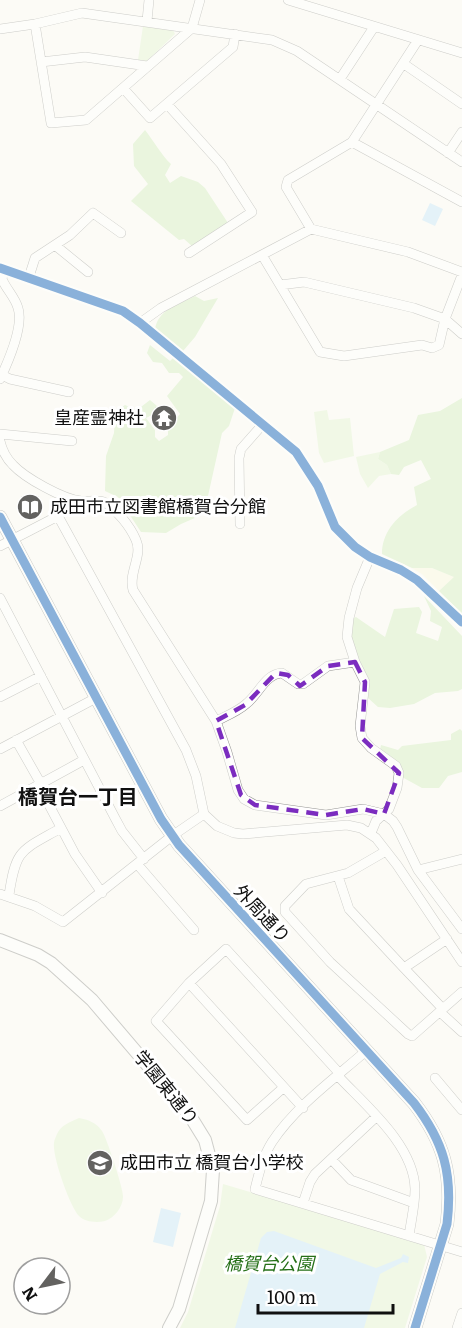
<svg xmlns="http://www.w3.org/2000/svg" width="462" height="1328" viewBox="0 0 462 1328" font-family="Literata,'Noto Sans JP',serif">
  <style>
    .farmland { fill: #faf9e1 }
    .green { fill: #e4f4d3 }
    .forest { fill: #d4edc1 }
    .water { fill: #c8e6fa }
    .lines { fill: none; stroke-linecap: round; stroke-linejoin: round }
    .minor-casing { stroke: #969694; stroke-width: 10 }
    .tertiary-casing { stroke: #969694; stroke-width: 14 }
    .minor { stroke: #fffefe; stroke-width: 9 }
    .tertiary { stroke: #fffefe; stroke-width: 12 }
    .cycleway-casing { stroke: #fff; stroke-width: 13 }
    .cycleway { stroke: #0057b8; stroke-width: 9 }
    .marked { fill: none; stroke: #7b2cbf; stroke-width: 4.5; stroke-dasharray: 12 8; stroke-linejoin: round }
    .labels { text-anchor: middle; stroke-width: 6; stroke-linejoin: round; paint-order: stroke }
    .poi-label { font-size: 18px; fill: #101010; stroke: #fff; text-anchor: start }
    .street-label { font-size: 18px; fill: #101010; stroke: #fff }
    .park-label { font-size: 18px; font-style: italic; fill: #267018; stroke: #fff }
    .neighbourhood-label { font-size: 20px; font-weight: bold; fill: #101010; stroke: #fff }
  </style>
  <rect width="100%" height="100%" fill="#fcfbf6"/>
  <path class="farmland" d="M412,568h20l23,9 -16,14 -17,-17z"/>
  <path class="green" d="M143,26l30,4 2,4 -28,27 -9,-1z
    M327,410l2,10 21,-2 4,38 -30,7 -5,-10 -5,-41z
    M380,452l-2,7 9,6 4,9 -12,2 -11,12 -8,-14 -4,-17z
    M79,1118c9,2 17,4 23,13 4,5 22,59 21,66 0,10 -9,21 -18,24 -9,2 -20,1 -26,-5 -9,-9 -27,-60 -25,-73 0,-3 2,-6 3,-9 4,-9 13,-12 22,-16z
    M223,1184l201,60 3,13 -22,71h-225l8,-16 32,-106z"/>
  <path class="forest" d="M145,130c8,10 17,26 26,34l-6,11 5,8 11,-7 17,6 7,6 23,35 -36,23 -8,-7 -5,1 -48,-39 17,-17 -14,-18 -1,-22z
    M195,296l9,5 14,-3 -23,39 -12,14 -3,-1 -25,-20c2,-20 24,-26 40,-34z
    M150,345l20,16 5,-5 15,16 45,36 -6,18 -7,7 -18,81 -23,10 -15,9 -25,-1 -23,-35 -13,-6 1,-35 8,-23 1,-16 4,-8 6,-4 12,5 13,-10 7,6 -5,9 -6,3 9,12v7l4,4 9,-6v-8l12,-13 -13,-18 16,-19 -4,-4h-10l-7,-10 -9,-1 -6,-9z
    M462,398v216l-23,-23 15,-14 -22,-9h-20l-30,-14c0,-23 16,-39 35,-49l-3,-18 17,-8 -10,-19 -17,7 -5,8 -8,-1 -4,-9 -9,-6 2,-7 29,-12 9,-25 22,-4z
    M424,596l38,40v53l-4,2 -23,2 -21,11 -24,4 -12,-1 -10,-9 -18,-67 2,-12 4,-2 29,20 9,-28 25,-2 3,5 -6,21 22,8 4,-14 -12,-6 1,-10z
    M460,729l2,2v41l-14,4 -9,12h-17l-20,-11c-3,-14 -10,-19 -22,-27l1,-5 17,5 4,-4 49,-6v-6z"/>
  <path class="water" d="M430,203l13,6 -8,17 -13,-6z
    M161,1208l20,5 -8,34 -20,-5z
    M274,1231l102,37 25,-10 2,-4 6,3 -1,6 -5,-1 -23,12 -16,54h-129l26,-90 6,-6z"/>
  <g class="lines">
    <g class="minor-casing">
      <path id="minor" d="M288,0l174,53
        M147,21l2,-21
        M35,24l16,99 35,-3 106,-92 8,-28
        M0,29l35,-5 47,-11 190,27 25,11 165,111
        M418,40l-66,102 -64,38 -2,7 25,42 97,23 54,20
        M41,62l44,-5 62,9
        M404,64l58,40
        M340,79l34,-52
        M123,88l27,30 83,-71 2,-13
        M167,104l54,60 31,48 -63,41
        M352,142l110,60
        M448,153l14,-21
        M56,246l32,26
        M262,255l58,97 24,4 78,-11 10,3 7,-3 6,-26 17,-44
        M0,268l123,43 17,12 156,129 22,34 17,41 20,20 15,10 31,13 16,10 45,42
        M29,277l6,-19 35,-23 23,-22 28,20
        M280,285l24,-3 110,26 31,11 17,15
        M140,323l21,-15 150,-79
        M2,375l8,4 59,13
        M0,379c8,-17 24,-53 18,-71 -3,-11 -12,-19 -16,-29l2,-10
        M0,434l72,7
        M0,441c2,9 7,18 13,24 12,13 50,34 68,36 7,1 16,-2 23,1 13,8 26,24 32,38 7,16 -8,33 -3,50l83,131 11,31 11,38 6,9 11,6 71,10 37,-6 21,5 9,7 4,6 21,43 44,-11
        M240,524l-1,-66 2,-9 22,-25
        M0,546l58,-30 128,234 10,26 8,38 13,12 17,7 9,1 104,-9 14,3 15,10 21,27 65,97
        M370,557l-13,31 -8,30 -2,19 8,25 10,20 -5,44 2,12 9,10 25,18 3,7 -2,15 -8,21 -13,12 -5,12
        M0,598l115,220 7,13 22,28
        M0,697l41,-21
        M216,721c10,-5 21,-9 30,-17 13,-10 19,-30 36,-31l16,11h5l25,-18 27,-4
        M16,740l25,44
        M0,749l96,-51
        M39,786l36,68 27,39
        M0,806l84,-46
        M386,851l-38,22 -42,11 -21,22v6l45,50 78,72 4,2 50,-44
        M138,865l56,65
        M418,870l44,59
        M338,876l11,33 55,59 43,-29
        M0,894l35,12 28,16 109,-86 32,-22
        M9,895c7,-47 12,-44 52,-67
        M404,968l39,41
        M189,983l114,125
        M440,1012l22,20
        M366,1051c-32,28 -70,55 -94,91 -9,14 -13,31 -17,47l207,63
        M338,1076c28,30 76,69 77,113 0,16 -4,32 -6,47
        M435,1078l27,32
        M283,1088l-36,32 -91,-99 33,-38 37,-34 114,125
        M331,1159l20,21 63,23
        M303,1203l7,-21 5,-8 61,-57
        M457,1328l5,-15"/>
    </g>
    <g class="tertiary-casing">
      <path id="tertiary" d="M0,517l161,302 18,26 235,258c30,39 39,71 33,121l-32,104
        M0,940l38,15 13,8 41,37 97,114 16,26 8,30 -2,31 -32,108 -10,19"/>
    </g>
    <use href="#minor" class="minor"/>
    <use href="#tertiary" class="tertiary"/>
    <g class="cycleway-casing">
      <path id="cycleway" d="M0,268l123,43 17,12 156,129 22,34 17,41 20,20 15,10 31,13 16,10 45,42
        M0,517l161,302 18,26 235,258c30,39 39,71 33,121l-32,104"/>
    </g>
    <use href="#cycleway" class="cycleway"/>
  </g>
  <path d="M0 0H462V1328H0ZM355,662l10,20 -3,56 37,35 -15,41 -21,-5 -37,6 -71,-10 -14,-10 -25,-74 29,-16 31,-32 12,2 12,11 28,-20z" fill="#fcfbf6" fill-opacity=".55" fill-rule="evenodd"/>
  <path class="marked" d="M355,662l10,20 -3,56 37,35 -15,41 -21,-5 -37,6 -71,-10 -14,-10 -25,-74 29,-16 31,-32 12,2 12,11 28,-20z"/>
  <defs>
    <g id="temple-disc" transform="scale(1.35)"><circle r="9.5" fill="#636260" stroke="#fff"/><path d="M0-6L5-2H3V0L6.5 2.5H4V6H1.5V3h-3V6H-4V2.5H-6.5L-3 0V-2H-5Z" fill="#fff"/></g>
    <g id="library-disc" transform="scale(1.35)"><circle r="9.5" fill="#636260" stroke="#fff"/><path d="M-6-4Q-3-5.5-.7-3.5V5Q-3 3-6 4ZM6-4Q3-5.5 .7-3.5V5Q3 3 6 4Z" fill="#fff"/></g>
    <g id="school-disc" transform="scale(1.35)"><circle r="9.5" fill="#636260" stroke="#fff"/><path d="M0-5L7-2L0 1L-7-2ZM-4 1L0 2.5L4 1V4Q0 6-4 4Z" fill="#fff"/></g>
  </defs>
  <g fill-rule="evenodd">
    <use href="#temple-disc" x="164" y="418"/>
    <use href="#library-disc" x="30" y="507"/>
    <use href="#school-disc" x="100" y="1163"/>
  </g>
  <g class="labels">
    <g class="poi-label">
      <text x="144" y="424" text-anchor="end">皇産霊神社</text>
      <text x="50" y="513">成田市立図書館橋賀台分館</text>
      <text x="120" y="1169">成田市立 橋賀台小学校</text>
    </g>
    <g class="street-label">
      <text transform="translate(262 914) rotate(47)" y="6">外周通り</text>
      <text transform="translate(166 1088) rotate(51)" y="6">学園東通り</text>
    </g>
    <g class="park-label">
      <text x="269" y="1270">橋賀台公園</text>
    </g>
    <g class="neighbourhood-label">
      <text x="78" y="804">橋賀台一丁目</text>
    </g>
  </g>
  <g transform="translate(42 1286) rotate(238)"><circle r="28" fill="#ffffff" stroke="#9f9f9f" stroke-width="1.5"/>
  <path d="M0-4.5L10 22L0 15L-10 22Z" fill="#636260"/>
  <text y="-9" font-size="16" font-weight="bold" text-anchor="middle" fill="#101010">N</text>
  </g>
  <path d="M258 1304v9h135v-9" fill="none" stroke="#101010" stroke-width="3"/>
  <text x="267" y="1304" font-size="18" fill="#101010" stroke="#ffffff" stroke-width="4.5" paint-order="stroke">100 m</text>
</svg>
